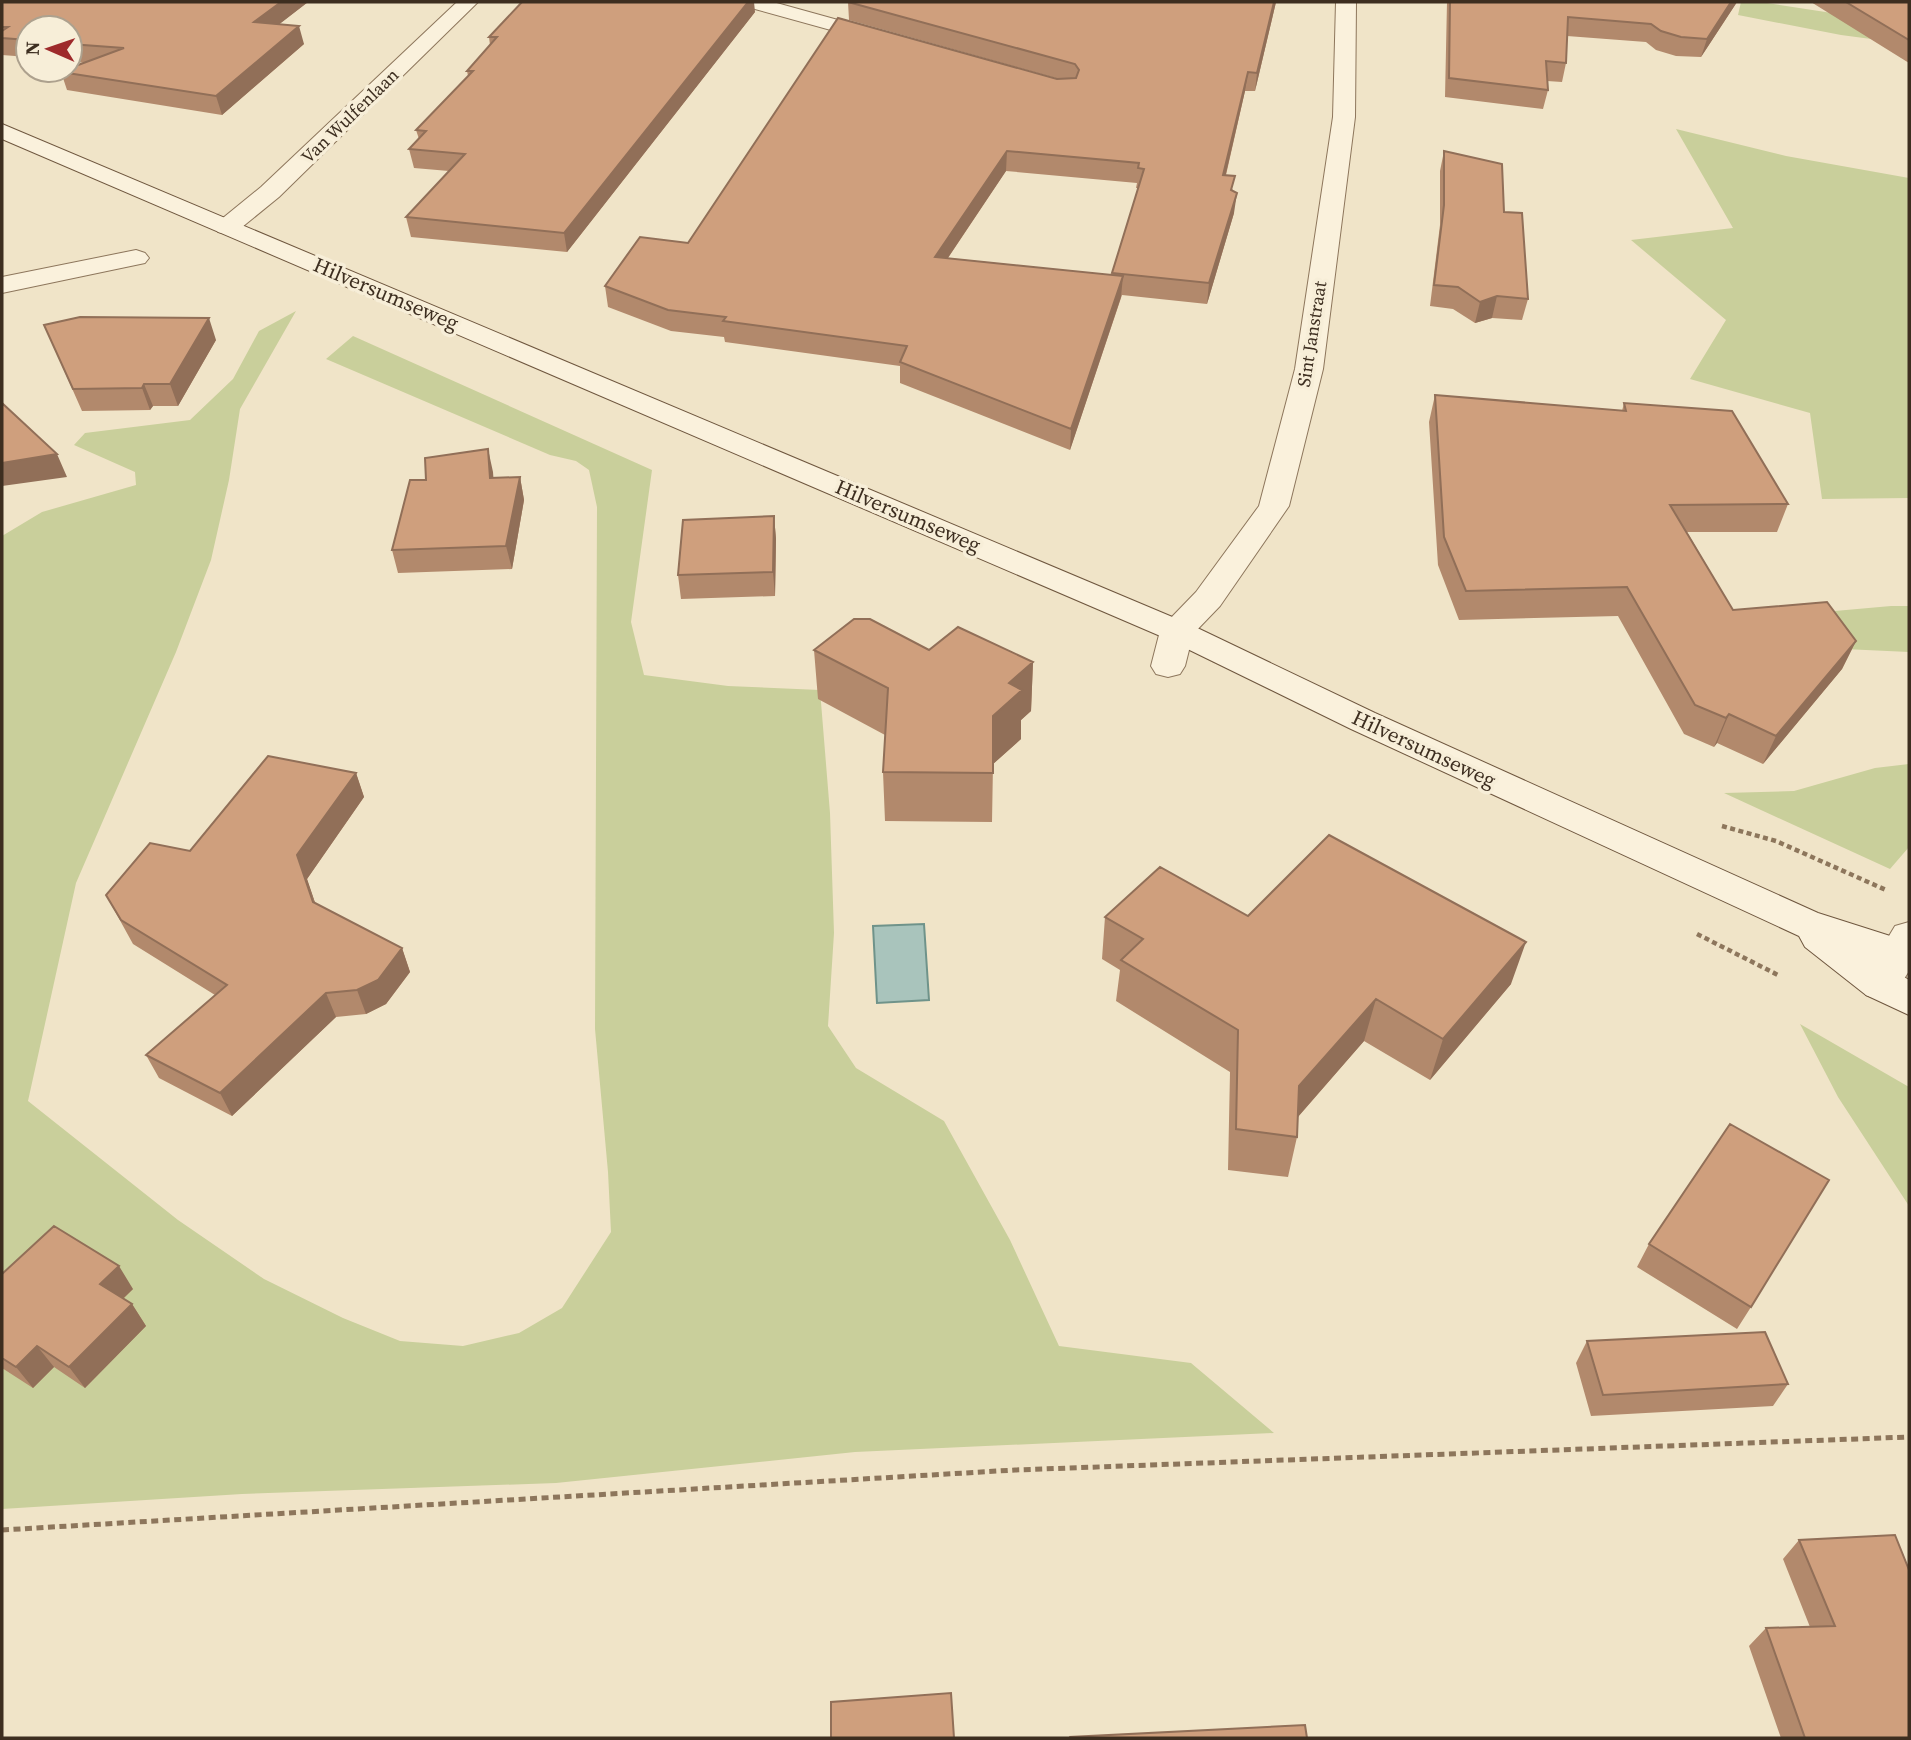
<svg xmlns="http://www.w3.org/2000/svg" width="1911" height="1740" viewBox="0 0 1911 1740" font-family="'Source Serif 4',serif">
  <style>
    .green { fill: #c9cf9b }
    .water { fill: #a9c4bc; stroke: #6f938a; stroke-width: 2 }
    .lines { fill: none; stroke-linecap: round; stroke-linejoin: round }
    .minor-casing { stroke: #8d765c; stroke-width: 2 }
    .secondary-casing { stroke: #6f573f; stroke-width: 2 }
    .path-far1 { stroke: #8d765c; stroke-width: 4.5; stroke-dasharray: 5 3.5; stroke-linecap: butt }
    .path { stroke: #8d765c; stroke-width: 5; stroke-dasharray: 7 4.5; stroke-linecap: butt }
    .minor { fill: #faf1dc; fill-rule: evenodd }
    .secondary { fill: #faf1dc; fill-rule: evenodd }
    .wall { fill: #b2896c; fill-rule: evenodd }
    .shaded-wall { fill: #916f58 }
    .building { fill: #cf9f7d; stroke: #916f58; stroke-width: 2 }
    .labels { text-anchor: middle; stroke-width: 7; stroke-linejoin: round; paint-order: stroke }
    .far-street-label { font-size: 18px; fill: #3d2e20; stroke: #f7eed8 }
    .street-label { font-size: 21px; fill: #3d2e20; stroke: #f7eed8 }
  </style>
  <rect width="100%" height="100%" fill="#f0e4c8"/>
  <path class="green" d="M1741,2h20l84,13 64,29 -68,-9 -103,-20z
    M1676,129l110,27 123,22v320l-87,1 -12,-86 -120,-34 36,-59 -95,-80 102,-12z
    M296,311l-56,98 -11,71 -18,80 -35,92 -100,231 -48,218 150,119 86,59 79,39 57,23 63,5 56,-13 43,-25 49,-76 -3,-60 -13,-143 2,-522 -8,-37 -13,-9 -26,-6 -224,-96 27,-23 299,134 -21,152 13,53 84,11 92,4 10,123 4,120 -6,93 28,42 88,53 66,119 49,106 132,17 83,70 -419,19 -299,31 -314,11 -240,15v-973l40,-24 94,-27 -1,-13 -61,-27 11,-12 105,-13 43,-41 26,-48z
    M1891,606h18v46l-108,-5 -11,-32z
    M1909,764v83l-19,22 -166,-76 70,-2 81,-23z
    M1800,1024l109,63v119l-71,-109z"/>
  <path class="water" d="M924,924l5,76 -52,3 -4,-77z"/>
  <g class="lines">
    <g class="minor-casing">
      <path id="minor" d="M457,2h21l-199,195 -43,35 -9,2 -9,-2 -3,-5 3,-5 43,-35z
        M741,2h32l119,33 3,4 -3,4 -7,2 -141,-39z
        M1336,2h20l-1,115 -32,252 -34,137 -69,100 -27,28 -8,32 -5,8 -12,3 -12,-3 -5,-8 9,-35 5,-7 31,-32 63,-86 36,-137 38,-252z
        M136,250l9,3 4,5 -4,5 -143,30v-16z
        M1909,922v49l-15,24 -14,5 -14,-5 -6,-11 35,-58z"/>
    </g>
    <g class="secondary-casing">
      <path id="secondary" d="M2,124l1187,500 186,89 443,200 91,29v30l-26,-8 26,16v35l-43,-20 -61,-48 -6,-11 -448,-207 -186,-91 -1163,-499z"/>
    </g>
    <path class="path-far1" d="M1722,826l54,15 110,49
      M1697,934l83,42"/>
    <path class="path" d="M2,1530l1013,-60 894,-33"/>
    <use href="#minor" class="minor"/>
    <use href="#secondary" class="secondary"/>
  </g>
  <path class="wall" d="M2,2h306l-29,22 25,20 -82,71 -155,-25 -6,-18 24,-9 -15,-2v-33h-42v29l-26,-2z
    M848,2h428l-21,89h-10l-19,84 7,16 1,22 -27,91 -85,-9 -52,155 -170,-67v-17l-175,-24 -1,-5 -53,-6 -63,-24 -3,-21 83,-43 371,-164 -210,-59zM1006,171l131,12 -1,5h2l-26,87 -164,-17z
    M1447,2h290l-36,55 -25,-1 -20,-6 -10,-8 -79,-6 -1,27 -4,19 -15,-1 1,9 -5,19 -98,-12z
    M1811,2h98v61z
    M755,12l-188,240 -156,-15 -5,-20 43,-46 -35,-3 -5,-19 10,-10 -3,-9 52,-54 -1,-5 23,-26 -1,-8z
    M1444,151l60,61 24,87 -6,21 -30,-2 -17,5 -22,-14 -23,-3 10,-81v-54z
    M44,325l172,15 -38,66h-25l-3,4 -68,1z
    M1435,395l187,16 2,-8 164,101 -11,28h-90l46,78 123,31 -14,28 -79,95 -46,-21 -3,4 -30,-13 -66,-118 -159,4 -21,-55 -9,-143z
    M493,472v6l27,-1 4,23 -12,69 -114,4 -6,-23 34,-70z
    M774,516l2,23 -1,57 -94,3 -3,-24z
    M814,650h115l104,12 -2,49 -10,9v19l-28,25 -1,58 -107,-1 -2,-49 2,-37 -67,-36z
    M356,773l8,24 -57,82 8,24 87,45 8,24 -24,32 -20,10 -30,3 -104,99 -73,-38 -13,-23 69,-60 -82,-51 -27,-49 84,-44z
    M1248,916l263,68 -81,96 -66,-39 -66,76 -1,20 -9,40 -60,-7 2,-98 -114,-71 4,-31 -18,-11 3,-42z
    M1649,1244l102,63 -14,22 -100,-62z
    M2,1274l131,15 -10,10 9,5 14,22 -61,62 -31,-21 -21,21 -31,-20z
    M1587,1341l201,43 -15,22 -182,10 -15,-53z
    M1799,1540l110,198h-128l-32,-92 17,-18 44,-1 -27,-68z"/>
  <path class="shaded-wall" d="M281,2h27l-49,38 -5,-18z
    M748,2h6l1,10 -188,240 -3,-19z
    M1274,2h2l-21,89 2,-18z
    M1731,2h6l-36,55 6,-18z
    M299,26l5,18 -82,71 -6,-19z
    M1248,72l-3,19 -24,104 2,-20z
    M1007,151l-1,20 -71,106v-20z
    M1237,193l-3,20 -27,91 2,-21z
    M1123,276l-2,21 -51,153 1,-21z
    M1497,296l-5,22 -17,5 5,-21z
    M209,318l7,22 -38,66 -8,-22z
    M144,384l9,22 -3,4 -8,-22z
    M488,449l5,23 2,29 -5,-23z
    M57,454l10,23 -65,9v-23z
    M520,477l4,23 -12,69 -6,-23z
    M774,516l2,23 -1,57 -2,-24z
    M1856,641l-14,28 -79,95 13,-28z
    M1033,662l-2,49 -10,9v19l-29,26 1,-49 16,-33z
    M1729,714l-12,29 -3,4 12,-29z
    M356,773l8,24 -57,82 16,47 -26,-71z
    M1526,942l-15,42 -81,96 13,-41z
    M402,948l8,24 -24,32 -20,10 -9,-24z
    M326,993l10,24 -104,99 -12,-23z
    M1376,999l-12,42 -75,86 10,-41z
    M119,1266l14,23 -18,17 -15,-22z
    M132,1304l14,22 -61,62 -16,-21z
    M37,1346l17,21 -21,21 -17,-21z"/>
  <path class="building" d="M2,2h279l-27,20 45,4 -83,70 -155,-24 9,-2v-2l54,-20 -54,-4v-16h-42v12l-26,-2v-7l6,-4h-6z
    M522,2h226l-184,231 -158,-16 59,-63 -56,-5 17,-18 -10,-1 57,-59h-6l30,-34h-8z
    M848,2h426l-17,71 -9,-1 -25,103 12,1 -4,14 6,3 -28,90 -97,-10 32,-104 -6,-1 1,-5 -132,-12 -72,106 188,19 -52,153 -171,-67 7,-16 -184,-25 3,-4 -58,-7 -63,-24 35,-49 48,6 150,-225 219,61 19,-1 3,-8 -4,-6z
    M1450,2h281l-24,37 -26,-2 -20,-6 -10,-7 -83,-7 -2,46 -20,-2 2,29 -99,-12z
    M1846,2h63v38z
    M1444,151l58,13 2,48 18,1 6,86 -31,-3 -17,6 -22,-15 -24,-2 10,-80z
    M80,317l129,1 -39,66h-26l-2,4 -69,1 -29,-64z
    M1435,395l191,16 -2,-8 108,8 56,93 -118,1 63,105 94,-8 29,39 -80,95 -47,-22 -3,4 -31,-13 -68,-118 -161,4 -22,-54z
    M2,403l55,51 -55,9z
    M488,449l2,29 30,-1 -14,69 -114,4 18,-70h16l-1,-22z
    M774,516l-1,56 -95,3 5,-55z
    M854,619h16l59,31 29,-23 75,35 -24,21 13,7 -29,26v57l-110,-1 5,-84 -74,-38z
    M268,756l88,17 -59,82 16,47 89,46 -24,32 -21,10 -31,3 -106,100 -74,-38 81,-70 -106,-65 -15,-25 44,-52 40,8z
    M1329,835l197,107 -83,97 -67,-40 -77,87 -2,51 -61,-8 2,-99 -117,-70 22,-21 -38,-22 55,-50 88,49z
    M1730,1124l99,56 -78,127 -102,-63z
    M54,1226l65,40 -19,18 32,20 -63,63 -32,-21 -21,21 -14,-9v-84z
    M1765,1332l23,52 -185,11 -16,-54z
    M1895,1535l14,35v168h-104l-39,-110 69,-2 -36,-86z
    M951,1693l3,45h-123v-36z
    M1305,1725l2,13h-235l-1,-1z"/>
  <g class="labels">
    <g class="far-street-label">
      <text transform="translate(350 116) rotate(-44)" y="6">Van Wulfenlaan</text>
      <text transform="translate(1312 334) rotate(-81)" y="6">Sint Janstraat</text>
    </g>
    <g class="street-label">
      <text transform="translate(386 294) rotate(23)" y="7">Hilversumseweg</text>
      <text transform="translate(908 516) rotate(23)" y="7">Hilversumseweg</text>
      <text transform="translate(1424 749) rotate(25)" y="7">Hilversumseweg</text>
    </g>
  </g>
  <rect width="1911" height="1740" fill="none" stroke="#3d2e20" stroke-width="7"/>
  <g transform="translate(49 49) rotate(272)"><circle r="33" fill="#f7eed8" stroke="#ada18e" stroke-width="2"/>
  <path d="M0-5L12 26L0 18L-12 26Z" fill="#9e2a2b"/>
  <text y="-10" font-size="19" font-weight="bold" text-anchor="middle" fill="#3d2e20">N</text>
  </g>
</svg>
